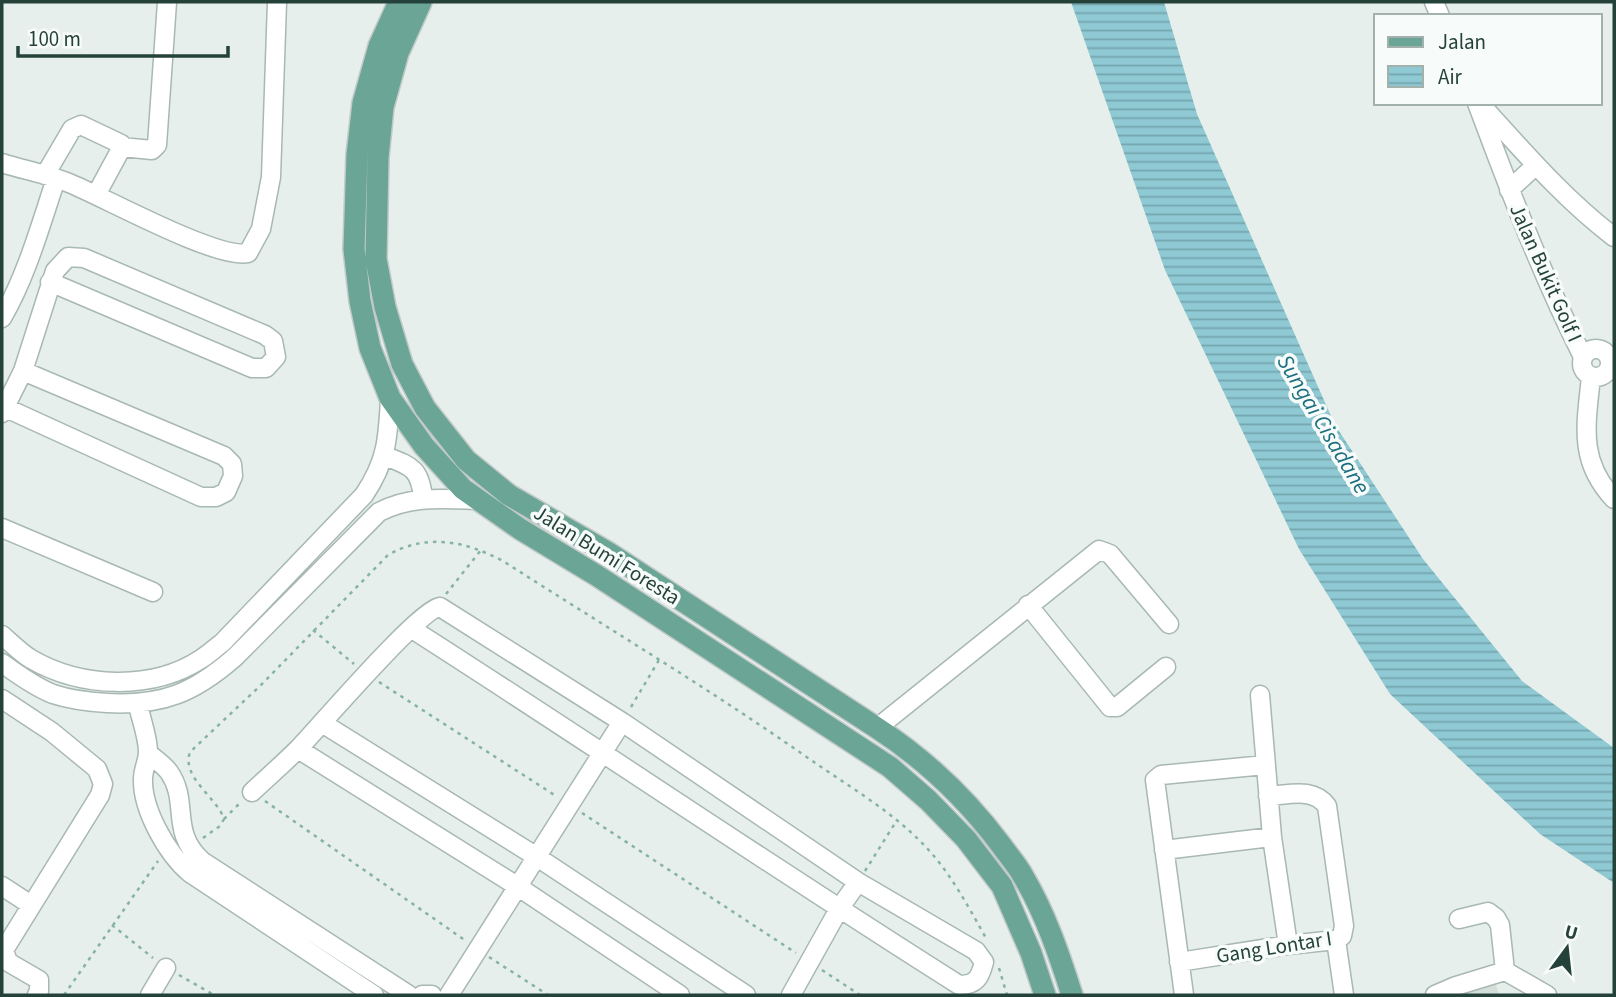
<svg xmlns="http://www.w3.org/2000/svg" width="1616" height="997" viewBox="0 0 1616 997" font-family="'Source Sans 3',sans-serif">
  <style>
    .built { fill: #d4dfda }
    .water { fill: url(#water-rules) }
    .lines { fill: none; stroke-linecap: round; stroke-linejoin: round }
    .minor-casing { stroke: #a8b8b2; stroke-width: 21 }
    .major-casing { stroke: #c2cac8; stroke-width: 24 }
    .path { stroke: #86b3a5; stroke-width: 2.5; stroke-dasharray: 3.5 5; stroke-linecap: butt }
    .minor { stroke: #fff; stroke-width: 18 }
    .major { stroke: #6aa596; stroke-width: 21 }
    .labels { text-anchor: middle; stroke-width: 7; stroke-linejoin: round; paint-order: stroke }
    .street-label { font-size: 21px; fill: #24423a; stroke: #f7fbf9 }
    .water-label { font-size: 23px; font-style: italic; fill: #1c6f80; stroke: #f7fbf9 }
  </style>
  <defs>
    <pattern id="water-rules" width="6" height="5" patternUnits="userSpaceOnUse" patternTransform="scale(1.75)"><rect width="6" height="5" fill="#8ec9d4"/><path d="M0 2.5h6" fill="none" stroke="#74a5ad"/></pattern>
  </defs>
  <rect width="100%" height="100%" fill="#e6efeb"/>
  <path class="built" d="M1495,982l4,13h-47z"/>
  <path class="water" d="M1071,2h93l33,112 138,311 88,134 99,122 92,67v135l-74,-49 -150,-140 -91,-145 -134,-279z"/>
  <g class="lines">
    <g class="minor-casing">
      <path id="minor" d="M1434,2l6,14
        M1477,103c32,86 65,172 106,254
        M1483,107c41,45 82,93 131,130
        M122,147l30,3 5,-5 10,-143
        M2,163c22,7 45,11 67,20 35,14 148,77 179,70l13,-24 10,-52 6,-175
        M45,175l27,-46 9,-4 40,19 1,3
        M1509,190l27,-25
        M96,195l26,-48
        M2,318c25,-43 38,-92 54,-139
        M1582 363a14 14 0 1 1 28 0a14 14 0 1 1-28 0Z
        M1591,377c-5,48 -13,84 23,122
        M6,408l195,89h15l10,-5 7,-16 -1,-12 -8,-8 -201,-85
        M2,413l21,-42 32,-100 13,-14 16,1 181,77 8,6 3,16 -10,11h-14l-202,-86
        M385,456c26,10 35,12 38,42
        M2,528l151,64
        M1028,605l82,102h7l49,-40
        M2,635c9,8 19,18 29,24 50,29 121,32 170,0 8,-5 14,-11 21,-16l142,-148c23,-34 24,-57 26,-97
        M2,663c15,11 33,24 51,31 18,6 36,8 54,9 55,3 87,-10 128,-46l144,-145c33,-17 65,-13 101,-12
        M1260,695l12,142 16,108
        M2,699l50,33 45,37 6,15 -3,11 -96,155 4,12 31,18v11l-2,4
        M138,705c3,14 10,32 10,47 0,9 -5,17 -5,27 -1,30 24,75 47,94l184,122
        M322,723l215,134 209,138
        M877,728l222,-178 11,4 59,70
        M298,749l219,137 163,109
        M148,753c7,6 16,12 21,19 21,30 0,59 33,89l207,134
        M252,792c16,-15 32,-29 47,-44 21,-22 121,-139 141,-141l182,115 236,160 118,69 8,11c-4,16 -8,23 -25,23 -184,-116 -364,-239 -547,-356
        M1164,850l108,-13
        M2,886l29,19
        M1459,919l29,-7 8,6 4,7 5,46
        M1336,940l8,55
        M1179,962l109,-17 48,-5 6,-4 2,-10 -17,-120c-14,-19 -38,-11 -59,-10
        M150,995l16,-27
        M422,995h10
        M449,995l173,-273
        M791,995l48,-86 19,-27
        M1184,995l-29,-215 6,-5 104,-10
        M1435,995l21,-9 49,-15 42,24"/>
    </g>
    <g class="major-casing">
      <path id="major" d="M399,2l-20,44 -16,57 -6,52 -3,94 6,52 10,47 20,50 34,48 39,43 57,40 76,46 294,192 38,33 38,39 36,47 29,67 14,42
        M421,2l-23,51 -15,54 -5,50 -2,102 9,48 17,57 23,44 41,52 43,35 100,58 268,175c49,32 89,70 124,117 7,10 16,20 22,31 22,37 36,78 49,119"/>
    </g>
    <path class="path" d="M446,594l35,-44
      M313,630l41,34
      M379,682l177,114
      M631,707l28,-47
      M265,801l201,140
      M582,813l214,140
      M224,819l17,-17
      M203,838l17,-12 4,-7c-7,-22 -43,-41 -34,-67l71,-67 127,-130c39,-22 77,-14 115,6 103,66 208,129 308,199 37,26 79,50 111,83 27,27 46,63 65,97
      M865,871l32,-51
      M112,925l41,33
      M489,957l59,38
      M999,968l8,27
      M822,970l38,25
      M179,975l35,20
      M64,995l94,-134"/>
    <use href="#minor" class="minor"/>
    <use href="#major" class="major"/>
  </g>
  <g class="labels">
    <g class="street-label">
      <text transform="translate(1546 273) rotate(66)" y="7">Jalan Bukit Golf I</text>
      <text transform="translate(607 555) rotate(32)" y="7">Jalan Bumi Foresta</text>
      <text transform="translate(1274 947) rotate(-9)" y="7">Gang Lontar I</text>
    </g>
    <g class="water-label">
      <text transform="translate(1324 424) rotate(59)" y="8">Sungai Cisadane</text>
    </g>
  </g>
  <rect width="1616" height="997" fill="none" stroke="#24423a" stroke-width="7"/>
  <rect x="1374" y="14" width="228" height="91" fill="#f7fbf9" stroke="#a3b1ad" stroke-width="2"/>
  <rect x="1388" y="37" width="35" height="10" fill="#6aa596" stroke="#a3b1ad" stroke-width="2"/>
  <text x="1438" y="49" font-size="21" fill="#24423a">Jalan</text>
  <rect x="1388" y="66" width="35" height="21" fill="url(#water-rules)" stroke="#a3b1ad" stroke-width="2"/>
  <text x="1438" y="84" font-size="21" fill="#24423a">Air</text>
  <g transform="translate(1567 948) rotate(15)" stroke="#f7fbf9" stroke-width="5" paint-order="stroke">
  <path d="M0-5L12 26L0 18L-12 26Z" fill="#24423a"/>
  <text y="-10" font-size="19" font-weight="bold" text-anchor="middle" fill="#24423a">U</text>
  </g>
  <path d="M18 46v10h210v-10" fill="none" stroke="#24423a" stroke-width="3.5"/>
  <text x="28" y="46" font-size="21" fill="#24423a" stroke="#f7fbf9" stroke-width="5" paint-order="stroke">100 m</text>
</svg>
